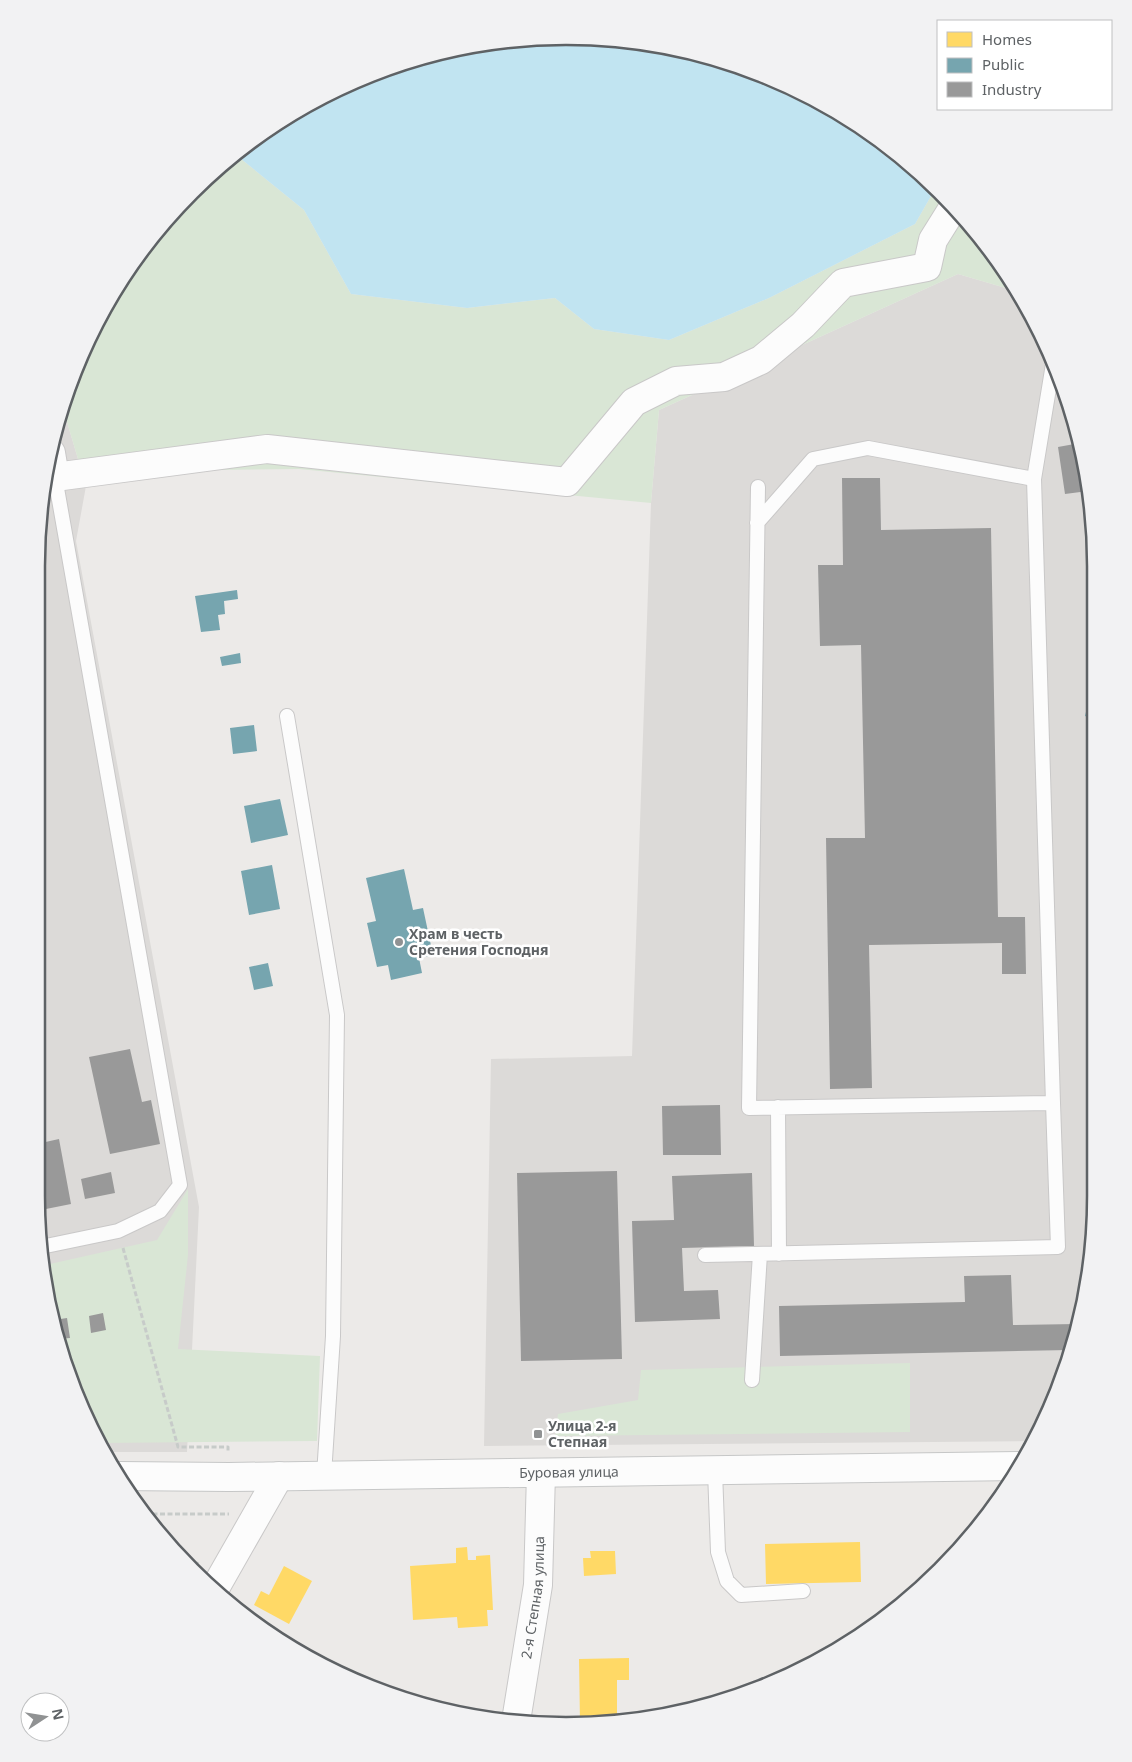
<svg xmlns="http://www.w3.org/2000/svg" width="1132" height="1762" viewBox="0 0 1132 1762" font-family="'Noto Sans',sans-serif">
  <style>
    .industrial { fill: #dcdad8 }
    .green { fill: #d9e6d5 }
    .water { fill: #c1e4f1 }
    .homes { fill: #ffd966 }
    .public { fill: #76a5af }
    .industry { fill: #999 }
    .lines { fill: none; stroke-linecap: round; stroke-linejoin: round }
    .lane-casing { stroke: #c9c8c8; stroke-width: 16 }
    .street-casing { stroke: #c9c8c8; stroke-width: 30 }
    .secondary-casing { stroke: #c6c7c7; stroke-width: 30 }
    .path { stroke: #c7cbc9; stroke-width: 3; stroke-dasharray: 5 2.5; stroke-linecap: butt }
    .lane { stroke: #fcfcfc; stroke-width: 14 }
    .street { stroke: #fcfcfc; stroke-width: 28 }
    .secondary { stroke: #fcfcfc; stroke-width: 28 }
    .poi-dot { fill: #909293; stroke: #fff; stroke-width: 2 }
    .labels { text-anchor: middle; stroke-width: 5; stroke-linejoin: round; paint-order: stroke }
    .poi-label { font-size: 14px; font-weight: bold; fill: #5e6265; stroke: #fff; text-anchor: start }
    .street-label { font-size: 14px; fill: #5e6265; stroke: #fff }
    .rim { fill: none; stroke: #5e6265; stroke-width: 2.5 }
  </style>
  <rect width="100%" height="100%" fill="#eceae8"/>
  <path class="industrial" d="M958,274l58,17 25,41 37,97 17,103 -4,733 -36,134 -20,42 -551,5 7,-387 141,-3 19,-553 8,-93z
    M62,405l24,81 -10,55 123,666 -12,245h-80l-43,-86 -23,-101v-768z"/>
  <path class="green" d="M235,154l69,56 47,84 116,14 88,-10 39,31 75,11 100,-42 146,-74 20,-35 51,55 30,47 -58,-17 -299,136 -8,93 -352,-34 -87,1 -126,16 -24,-81 2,-9 27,-64 77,-115z
    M188,1189v66l-10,94 142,7 -3,85 -215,2 -38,-77 -23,-100 116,-26z
    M910,1363v69l-355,4 3,-22 80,-14 3,-30z"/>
  <path class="water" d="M531,37l104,4 101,23 95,43 84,61 20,21 -20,35 -146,74 -100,42 -75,-11 -39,-31 -88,10 -116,-14 -47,-84 -69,-56 8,-8 88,-55 98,-37z"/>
  <path class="homes" d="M860,1542l1,40 -95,2 -1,-40z
    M467,1547l1,13h8v-4l14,-1 3,55h-6l1,16 -30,2 -1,-11 -44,3 -3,-54 46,-3v-15z
    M590,1551h25l1,23 -32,2 -1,-18h8z
    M284,1566l28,15 -23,43 -35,-19 7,-14 8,4z
    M629,1658v22h-12v42l-37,1 -1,-64z"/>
  <path class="public" d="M237,590l1,9 -14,2 1,13 -7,1 2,15 -19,2 -6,-36z
    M240,653l1,10 -19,3 -2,-9z
    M1093,683h1v36l-9,-3z
    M254,725l3,26 -24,3 -3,-26z
    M280,799l8,36 -37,8 -7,-37z
    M272,865l8,44 -31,6 -8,-44z
    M404,869l9,41 10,-2 10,47 -14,3 3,15 -31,7 -3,-15 -11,2 -10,-44 9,-2 -10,-43z
    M268,963l5,23 -19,4 -5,-23z"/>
  <path class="industry" d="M1080,443l8,48 -23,3 -7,-47z
    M842,478h38l1,52 110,-2 7,389h27l1,57h-24v-31l-133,2 3,143 -42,1 -4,-251h39l-4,-193 -41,1 -2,-81h25z
    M130,1049l12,53 9,-2 9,44 -50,10 -21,-97z
    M720,1105l1,50h-58l-1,-49z
    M59,1139l12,65 -30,6v-67z
    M617,1171l5,188 -101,2 -4,-188z
    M111,1172l4,21 -30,6 -4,-20z
    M752,1173l2,73 -72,2 2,43 34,-1 2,29 -85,3 -3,-101 42,-1 -2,-44z
    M1011,1275l2,50 63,-1 -7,26 -289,6 -1,-50 186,-4 -1,-26z
    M103,1313l3,17 -15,3 -2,-17z
    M67,1318l3,20 -12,1 -4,-19z"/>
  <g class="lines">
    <g class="lane-casing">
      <path id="lane" d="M758,487l-9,621 304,-5 -19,-624 19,-115
        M757,523l56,-64 55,-11 166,31
        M287,716l50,299 -4,321 -9,139
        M778,1107l1,147
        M41,1247l77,-16 42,-20 20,-26 -125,-708
        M705,1255l353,-8 -5,-144
        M752,1380l8,-126
        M715,1471l3,81 9,29 14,14 62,-4"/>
    </g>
    <g class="street-casing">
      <g id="street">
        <path d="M51,453l4,24 212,-28 300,33 67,-80 42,-21 48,-4 37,-17 42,-35 40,-42 84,-16 6,-27 20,-32"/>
        <path d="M214,1590l65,-114"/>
        <path id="s1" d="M516,1721l22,-136 3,-112"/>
      </g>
    </g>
    <g class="secondary-casing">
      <g id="secondary">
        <path id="s2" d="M118,1476l111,1 792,-11"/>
      </g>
    </g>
    <path class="path" d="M123,1248l55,199h50v6
      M145,1514h84
      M192,1571l6,-9"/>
    <use href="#lane" class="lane"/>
    <use href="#street" class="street"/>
    <use href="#secondary" class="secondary"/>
  </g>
  <g class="poi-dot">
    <circle cx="399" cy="942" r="5"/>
    <rect x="533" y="1429" width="10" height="10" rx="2.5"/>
  </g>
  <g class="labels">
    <g class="poi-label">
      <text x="409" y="939">Храм в честь<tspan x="409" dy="16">Сретения Господня</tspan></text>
      <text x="548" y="1431">Улица 2-я<tspan x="548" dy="16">Степная</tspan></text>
    </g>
    <g class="street-label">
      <text dy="5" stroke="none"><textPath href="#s2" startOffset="451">Буровая улица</textPath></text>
      <text dy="5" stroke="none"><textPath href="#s1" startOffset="125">2-я Степная улица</textPath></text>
    </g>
  </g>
  <path d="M0 0H1132V1762H0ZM566 45H566A521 521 0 0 1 1087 566V1196A521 521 0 0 1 566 1717H566A521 521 0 0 1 45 1196V566A521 521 0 0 1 566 45Z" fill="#f2f2f3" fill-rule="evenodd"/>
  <path class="rim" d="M566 45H566A521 521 0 0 1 1087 566V1196A521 521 0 0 1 566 1717H566A521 521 0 0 1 45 1196V566A521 521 0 0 1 566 45Z"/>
  <rect x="937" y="20" width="175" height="90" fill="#ffffff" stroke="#bfc0c1"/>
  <rect x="947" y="32" width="25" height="15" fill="#ffd966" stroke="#bfc0c1"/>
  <text x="982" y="45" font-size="15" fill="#5e6265">Homes</text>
  <rect x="947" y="58" width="25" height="15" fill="#76a5af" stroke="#bfc0c1"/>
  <text x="982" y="70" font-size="15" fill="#5e6265">Public</text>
  <rect x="947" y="82" width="25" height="15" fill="#999999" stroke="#bfc0c1"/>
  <text x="982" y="95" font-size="15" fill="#5e6265">Industry</text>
  <g transform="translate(45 1717) rotate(78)"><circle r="24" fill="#ffffff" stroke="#bfc0c1"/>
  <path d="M0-4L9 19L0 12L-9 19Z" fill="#909293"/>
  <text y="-8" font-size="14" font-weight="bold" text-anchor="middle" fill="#5e6265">N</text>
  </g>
</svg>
